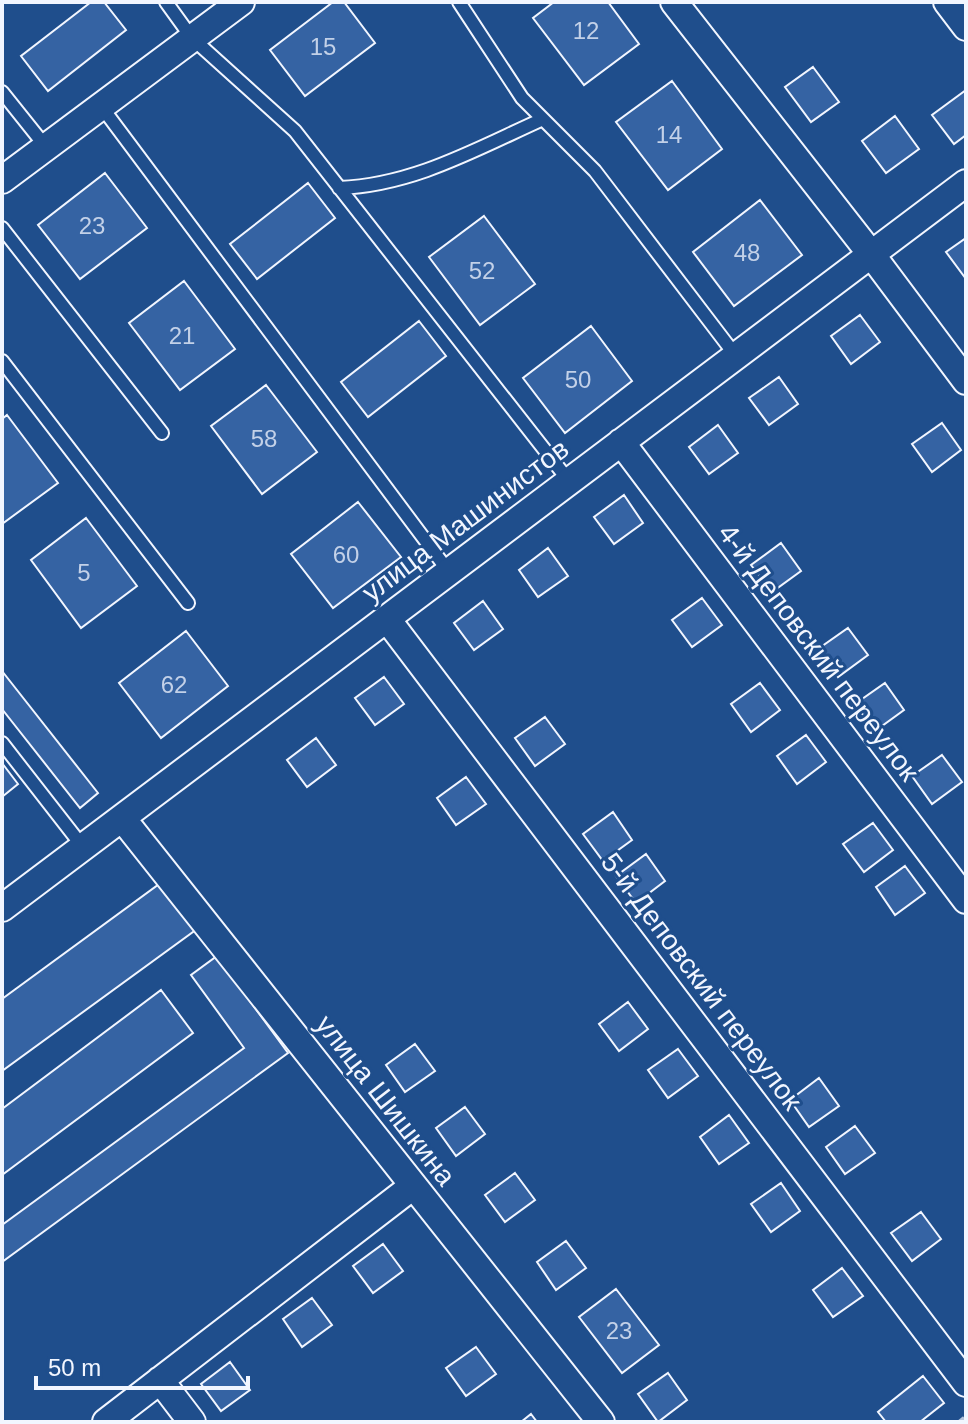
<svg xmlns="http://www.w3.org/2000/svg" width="968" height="1424" viewBox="0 0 968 1424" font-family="Helvetica,sans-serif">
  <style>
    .building { fill: #3563a3; stroke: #f2f6ff; stroke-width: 2 }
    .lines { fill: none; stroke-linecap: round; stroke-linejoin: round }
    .lane-casing { stroke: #f2f6ff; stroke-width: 16 }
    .street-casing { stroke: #f2f6ff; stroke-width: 30 }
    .path { stroke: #b3c4dc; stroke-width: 5; stroke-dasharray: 6 4; stroke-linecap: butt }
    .lane { stroke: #1f4e8c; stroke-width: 12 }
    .street { stroke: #1f4e8c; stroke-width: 26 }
    .labels { text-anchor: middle; stroke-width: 6; stroke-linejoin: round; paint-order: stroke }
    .number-label { font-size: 24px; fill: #c3d1e8 }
    .street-label { font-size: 28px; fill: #f2f6ff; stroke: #1f4e8c }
  </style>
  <rect width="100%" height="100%" fill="#1f4e8c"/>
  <path class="building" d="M91,2h13l22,28 -78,61 -27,-35z
    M333,2h11l31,41 -70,53 -35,-46z
    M554,2h54l31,42 -55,41 -51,-67z
    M813,67l26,35 -28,20 -26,-35z
    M672,81l50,68 -54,41 -52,-68z
    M966,90v45l-12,9 -22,-29z
    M895,116l24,33 -33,24 -24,-32z
    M105,173l42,55 -67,51 -42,-54z
    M308,183l27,35 -78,61 -27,-35z
    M760,200l42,55 -68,51 -41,-54z
    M484,216l51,68 -55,41 -51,-68z
    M966,238v41l-20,-27z
    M184,281l51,68 -55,41 -51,-67z
    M860,315l20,27 -29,22 -20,-28z
    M419,321l27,35 -78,61 -27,-35z
    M591,326l41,55 -67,52 -42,-55z
    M779,377l19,27 -29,21 -20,-27z
    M266,385l51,67 -55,42 -51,-68z
    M7,415l51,68 -56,41v-105z
    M942,423l19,27 -29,22 -20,-28z
    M718,425l20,28 -29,21 -20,-27z
    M624,495l19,28 -29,21 -20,-27z
    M358,502l43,55 -68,51 -42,-54z
    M86,518l51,68 -56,42 -50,-68z
    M781,543l20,28 -29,21 -21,-27z
    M548,548l20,28 -30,21 -19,-27z
    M702,598l20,27 -30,22 -20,-27z
    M483,601l20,28 -29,21 -20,-27z
    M848,628l20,27 -30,22 -20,-28z
    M186,631l42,55 -67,52 -42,-55z
    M2,671l96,122 -18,15 -78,-99z
    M384,677l20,27 -29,21 -20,-27z
    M760,683l20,27 -29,22 -20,-28z
    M885,683l19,27 -29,21 -20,-27z
    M545,717l20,27 -30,22 -20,-28z
    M806,735l20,27 -29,22 -20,-28z
    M316,738l20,27 -29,22 -20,-27z
    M942,755l20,27 -30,22 -20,-28z
    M2,763l16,21 -16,13z
    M466,777l20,27 -30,21 -19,-27z
    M613,812l19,28 -29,21 -20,-27z
    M873,823l20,27 -29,22 -21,-28z
    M646,854l19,27 -29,22 -20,-27z
    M905,866l20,27 -30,22 -19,-28z
    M162,882l35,47 -195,142v-72z
    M217,956l71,97 -286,209v-37l242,-177 -53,-73z
    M161,990l32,43 -191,142v-66z
    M628,1002l20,27 -29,22 -20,-27z
    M415,1044l20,27 -30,21 -19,-27z
    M678,1049l20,27 -30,22 -20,-28z
    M819,1078l20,28 -30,21 -19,-27z
    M465,1107l20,27 -29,22 -20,-28z
    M729,1115l20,28 -30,21 -19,-27z
    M855,1126l20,27 -30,21 -19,-27z
    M515,1173l20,27 -30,22 -20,-27z
    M781,1183l19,28 -29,21 -20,-28z
    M921,1212l20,27 -29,22 -21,-28z
    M566,1241l20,27 -30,22 -19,-28z
    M383,1244l20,27 -30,22 -20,-27z
    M842,1268l21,28 -30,21 -20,-27z
    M616,1289l43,56 -37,28 -43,-56z
    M312,1298l20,27 -30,22 -19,-28z
    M476,1347l20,27 -30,22 -20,-28z
    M230,1362l20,28 -29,21 -20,-27z
    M668,1373l19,27 -29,22 -20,-28z
    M923,1376l21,27 -24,19h-34l-8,-10z
    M531,1414l6,8h-16z"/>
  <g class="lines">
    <g class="lane-casing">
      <path id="lane" d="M166,2l26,36 103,93 274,350
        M459,2l63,96 73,73 141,185
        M2,92l44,55
        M101,106l348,466
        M339,188c75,-3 137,-39 204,-69
        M2,228l160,205
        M2,361l186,242
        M2,743l81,104"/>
    </g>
    <g class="street-casing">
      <path id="street" d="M674,2l197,252 95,127
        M947,2l19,25
        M2,180l239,-178
        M621,442l345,458
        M387,619l579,764
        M122,818l479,604
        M2,908l964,-725
        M160,1380l32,42
        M106,1422l307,-236"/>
    </g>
    <path class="path" d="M960,1422l6,-5"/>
    <use href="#lane" class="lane"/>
    <use href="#street" class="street"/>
  </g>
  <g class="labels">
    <g class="number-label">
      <text x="586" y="39">12</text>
      <text x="323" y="55">15</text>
      <text x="669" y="143">14</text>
      <text x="92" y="234">23</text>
      <text x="747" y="261">48</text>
      <text x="482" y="279">52</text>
      <text x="182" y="344">21</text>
      <text x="578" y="388">50</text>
      <text x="264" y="447">58</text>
      <text x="346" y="563">60</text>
      <text x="84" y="581">5</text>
      <text x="174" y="693">62</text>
      <text x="619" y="1339">23</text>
    </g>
    <g class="street-label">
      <text transform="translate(465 520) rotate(-37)" y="10">улица Машинистов</text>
      <text transform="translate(819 652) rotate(53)" y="10">4-й Деповский переулок</text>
      <text transform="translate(702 981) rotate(53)" y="10">5-й Деповский переулок</text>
      <text transform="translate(386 1100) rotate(52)" y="10">улица Шишкина</text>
    </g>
  </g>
  <rect width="968" height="1424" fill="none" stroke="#f2f6ff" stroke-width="8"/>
  <path d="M36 1376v12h212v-12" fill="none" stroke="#f2f6ff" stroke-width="4"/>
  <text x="48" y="1376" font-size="24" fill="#f2f6ff" stroke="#1f4e8c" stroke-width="6" paint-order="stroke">50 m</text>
</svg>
